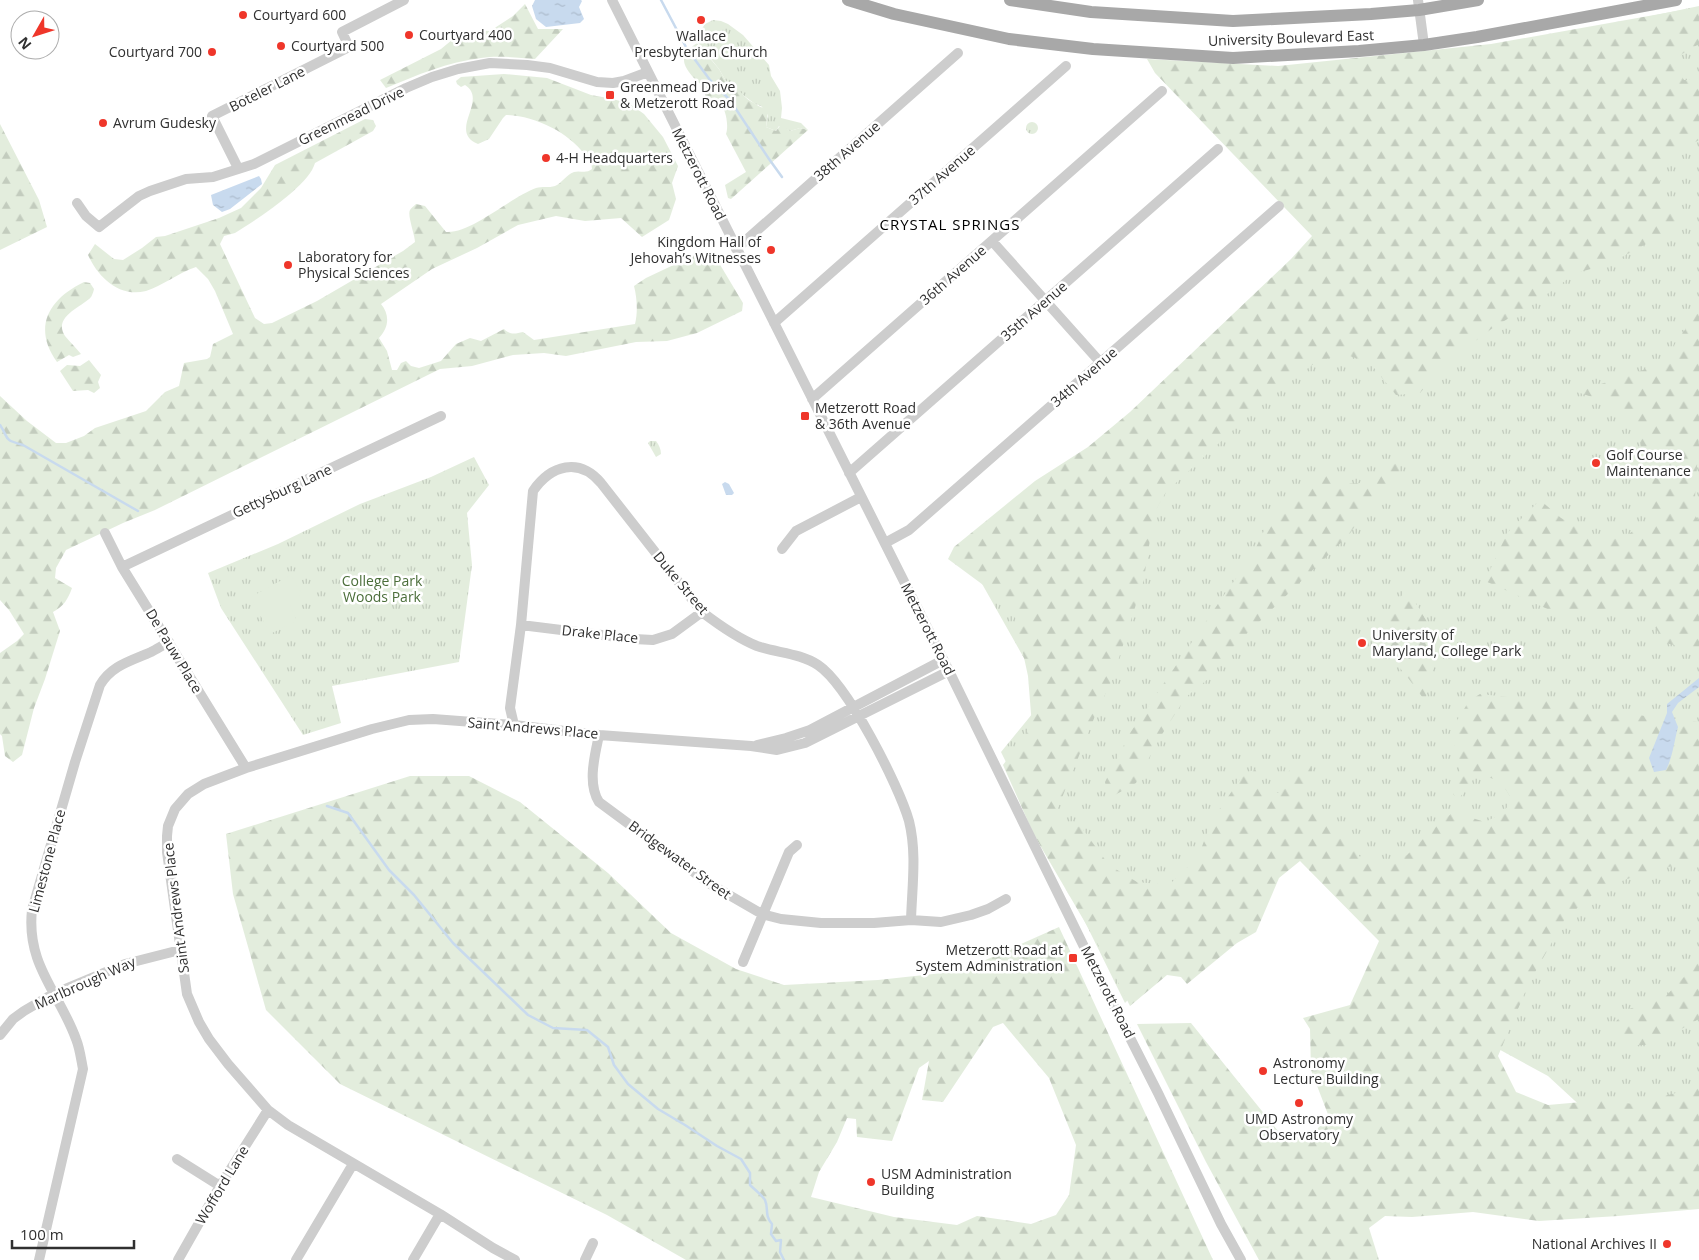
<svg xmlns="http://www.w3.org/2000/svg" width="1699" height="1260" viewBox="0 0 1699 1260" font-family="'Open Sans',sans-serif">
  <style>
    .grass { fill: url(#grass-tufts) }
    .forest { fill: url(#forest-firs); fill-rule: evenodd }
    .garden { fill: #e3eddd }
    .water { fill: url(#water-ripples) }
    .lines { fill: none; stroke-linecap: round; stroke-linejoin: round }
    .stream { stroke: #c8daee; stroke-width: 2.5 }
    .minor { stroke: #cdcdcd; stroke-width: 10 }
    .major { stroke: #a8a8a8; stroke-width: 12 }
    .poi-dot { fill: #ef362a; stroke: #fff; stroke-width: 2 }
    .labels { text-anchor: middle; stroke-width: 5; stroke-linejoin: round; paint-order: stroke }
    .poi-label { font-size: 14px; fill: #303030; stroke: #fff; text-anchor: start }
    .street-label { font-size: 14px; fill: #303030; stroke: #fff }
    .park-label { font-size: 14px; fill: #4b6e3a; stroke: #fff }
    .neighbourhood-label { font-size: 15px; letter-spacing: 1px; fill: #000; stroke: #fff }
  </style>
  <defs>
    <pattern id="grass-tufts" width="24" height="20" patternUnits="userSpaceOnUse" patternTransform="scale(1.25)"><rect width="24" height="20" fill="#e3eddd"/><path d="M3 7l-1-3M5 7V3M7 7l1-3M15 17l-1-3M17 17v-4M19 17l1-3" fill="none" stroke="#c3ccbe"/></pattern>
    <pattern id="forest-firs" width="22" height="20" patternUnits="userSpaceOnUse" patternTransform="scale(1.25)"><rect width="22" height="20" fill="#e3eddd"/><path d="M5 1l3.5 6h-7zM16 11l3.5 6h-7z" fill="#c3ccbe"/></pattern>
    <pattern id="water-ripples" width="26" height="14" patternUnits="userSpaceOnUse" patternTransform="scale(1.25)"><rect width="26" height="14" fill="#c8daee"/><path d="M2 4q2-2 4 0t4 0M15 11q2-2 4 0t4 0" fill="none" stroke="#acbbcc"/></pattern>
  </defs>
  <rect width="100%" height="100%" fill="#fff"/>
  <path class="grass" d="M1699,6v1142l-99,-24 -52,-48 -55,-30 -207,-207 -161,164 -124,-251 45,-55 -78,-138 166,-141 389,-375z
    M713,20l8,1 7,3 15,11 26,30 2,11 9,15 2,17 -1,10 20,5 7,7 -8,-2 -10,3 -11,-5 -3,5 -10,-4 2,-12 -7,-9 -6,-2 -28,-21 -8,-14 -24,-30 10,-15z
    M1026 128a6 6 0 1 1 12 0a6 6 0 1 1-12 0Z
    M650,441h6c3,4 5,8 5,13l-5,3 -8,-14z
    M474,457l15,28 -22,28 5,52 -13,97 -127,24 9,37 -38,12 -82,-127 -13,-35 70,-29 82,-40 71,-27z"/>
  <path class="forest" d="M525,4l13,25h25l-28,30c-17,-1 -36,-4 -54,-1 -33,4 -64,17 -95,30l-6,-8 61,-31 23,-19 26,1 23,-15z
    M1699,7v37l-17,10 -9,9 11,17h15v60c-19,10 -36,25 -41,47l19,32 -7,12 -61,33 -33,9 -40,29 -42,25 -47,35 -27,31 -24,2 -26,-32 -26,-9 -28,8 -58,45 -92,85 -12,21 -10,66 -32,101 -17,36 -42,104 28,7 28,38 28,17 32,3 29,-28 14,-37 31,-45 12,-6 11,23 13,1 14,-31 15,-4 4,13 -8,24 8,16 26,12 21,33 21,13 27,-14 24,-24 22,-19 32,10 18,-9 9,-13c-11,-20 -14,-23 -37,-23l-17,23 -5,-6 7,-16 -1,-20 -9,-26 19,-31 11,-7 66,7 31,-4 21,17 39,1 62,7v138l-53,12 -48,18 -33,29 -36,64 -31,73 18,36 32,13 56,-5 29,4 66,-17v122l-81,7 -79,5 -66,-9 -61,5 -27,-1 -16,12 10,32h-120l-53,-98 -69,-138 54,-1 87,108 16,7 21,-7 14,-14 -18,-47 -1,-41 -7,-11 47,-13 29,-64 -79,-80 -21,17 -23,54 -19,11 -50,41 -6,-7 -14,-2 -37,31 -23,-46 -73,-125 -31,-70 29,-39 -4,-50 -15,-69 -65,-48 6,-12 81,-66 53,-34 42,-35 161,-153 21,-23 -157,-163 -8,-14 131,7 213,-22z
    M697,43l22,26 8,14 2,2 7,1c5,7 10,13 18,17 5,4 9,4 14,8l-2,16 10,4 6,-8h3l2,6 3,2 10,-3 8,2 -77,69 -3,-1 -3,-13 21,-13 -20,-38c3,-8 0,-28 -8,-32 -4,-2 -8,-2 -11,-4 -4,-4 -1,-7 -4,-11 -1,-3 -6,-5 -8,-8 -14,-15 -16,-24 2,-36z
    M504,74l43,4 44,17 22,4 17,5 14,10 19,23 15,29 -6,17 4,16 -7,21 -27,17 -21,-19 -36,3 -29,-5 -38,9 -41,23 -45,21 -51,35c9,11 8,23 -2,34l8,13 5,19h5l4,-7 5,-2 5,5 8,2 22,-7 15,-17 14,-6 11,3 23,-12c6,6 11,5 19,3l11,8 101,-16c3,-12 2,-26 -1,-38l12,-8 53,-25h14l30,50 -1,8 -45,22 -30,8 -31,1 -70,14 -22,-3 -31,2 -41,11 -32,3 -285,141 -32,13 -57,27 -10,18 -1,10 17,10c-4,11 -8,18 -19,24l7,19 -15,48 -11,29 -12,47 -9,7 -8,-6 -3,-20 -2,-2v-81l17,-12 7,-7 -15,-24 -9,-10v-204l27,25 29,22h10l18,-7 11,-8 51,-17 19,-19 14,-6 5,-23 23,-4 3,-2 3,-13 20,-10 -18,-43 -7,-12 -12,-12c-18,6 -34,19 -50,24 -27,7 -48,-14 -58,-36l7,-11 19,15 9,1 19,-12 14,-11 9,-1 54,-18 22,-10 20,-20 14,-23 90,-46 8,1 3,6 -3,5 -58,32c-6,23 -59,57 -80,70l-11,3 -4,8 35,74 9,6 8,-1 45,-22 86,-50 12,-9c0,-7 -8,-27 -5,-32 1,-2 4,-4 6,-6l9,2 21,26c25,2 65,-35 90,-44 6,-2 13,0 19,-2 7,-3 11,-11 19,-14 6,-2 12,2 18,-3 0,-6 -4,-9 -7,-14 -17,-23 -50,-39 -79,-40l-3,3 -14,21 -11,5c-31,-13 11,-44 -13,-59l-4,2 -4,-3 -1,-3 5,-4z
    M0,124l39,76 8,27 -47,23z
    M84,282l6,1 4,6c0,1 -2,7 -3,8 -7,9 -39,19 -26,39 5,6 11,12 16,18l-8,3 -4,-2 -12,7c-25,-35 -8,-63 27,-80z
    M1699,313v123l-5,77 5,9v130l-33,-9 -22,-31 -66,1 -26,-2 -67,-30 22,-48 33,-33 21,18 35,19h28l26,-17 3,-34 -14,-47 -23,-34 -39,-13 84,-28 35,-50z
    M89,360l12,15 -3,7 2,6 -6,5 -6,-3 -15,1 -13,-20 7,-6 13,1z
    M1401,459l-3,25 -27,18 -22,33 -120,116 -21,28 -22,18 -27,42 -23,44 -28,16 -3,-17 25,-49 94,-138 27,-37 20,-42 48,-44 24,12 20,-1z
    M1405,590l12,15 15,25 5,25 -12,46c-15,-21 -30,-43 -52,-57z
    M410,776h59l51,26 88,71 63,60 65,36 48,16 94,-5 83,-9 98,-44 154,333h-527l-79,-45 -267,-131 -74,-74 -33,-116 -7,-60zM1003,1023l46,55 27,67 -7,50 -13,20 -25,9 -54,-8 -20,9 -63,-8 -83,-20 8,-25 18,-30 10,-24 9,1 1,18 35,4 27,-73 10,-7 -7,39 21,2 50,-75z
    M1699,961v58c-18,9 -54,37 -74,22 -5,-3 -9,-11 -13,-15l14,-16 39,-13z"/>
  <path class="garden" d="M291,575l11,19 -14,7 9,20 -27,13 -19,-37z"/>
  <path class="water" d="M535,0h46l1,1 -3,6 5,12 -4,4 -34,4 -10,-8 -4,-13z
    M259,176l2,3 1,5 -32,25 -8,3 -9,-7 -2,-10z
    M725,482l4,2 5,9 -2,2h-6l-4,-11z
    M1699,678v9l-21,16 -6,9 6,15c-4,15 -5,29 -12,43l-12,2 -5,-14 18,-45v-9z"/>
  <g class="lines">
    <path class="stream" d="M661,0l26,49 23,31 20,20 39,59 13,18
      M0,425c10,15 2,14 23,20l115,66
      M327,806l21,7 41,57 25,25 39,48 75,72 25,13 34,2 21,17 6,18 14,19 30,25 27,16 32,21 24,13 9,14v12c5,5 12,10 15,15 4,9 -1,15 7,24l-1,10 5,7 5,-1 -1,12 4,8"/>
    <path class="minor" d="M612,0l337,671 143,292 66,130 63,131 20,36
      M1418,0l6,45
      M238,168l-26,-52 137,-69 -7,-15 62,-32
      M77,203l9,13 13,11 40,-31 11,-5 36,-12 27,-2 41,-13 152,-76 26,-11 26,-8 32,-6 37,2 23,3 47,14 16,1 11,-2 24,-9
      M992,241l108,121
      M736,249l222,-196
      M774,323l292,-257
      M812,399l350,-308
      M849,473l369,-324
      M105,533l17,34 124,201
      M885,543l24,-13 370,-324
      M782,549l14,-18 65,-34
      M122,567l319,-151
      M521,625l113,14 19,1 19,-6 30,-22
      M514,725l-4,-17 11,-83 12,-134c18,-26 46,-34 68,-8l101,129c17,13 35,26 55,34 20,7 43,7 61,19 30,20 81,121 91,156 8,32 3,66 2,99
      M599,735c-4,20 -12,48 0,67l111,82 52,30 19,5 40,4h53l37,-3 30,2 30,-7 17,-6 18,-10
      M757,745l29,-7 24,-8 133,-70
      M743,962l46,-110 8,-7
      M0,1035l13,-16 11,-8 29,-17 72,-30 55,-14
      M177,1159l43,27
      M39,1260l44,-191c-2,-10 -3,-20 -7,-30 -17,-47 -50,-74 -44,-129l43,-148 25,-77c12,-20 31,-24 51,-33 6,-3 12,-7 18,-10
      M178,1260l42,-74 48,-76
      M296,1260l57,-96
      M413,1260l27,-46
      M515,1260l-22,-12 -53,-34 -152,-89 -20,-15 -40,-46 -19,-25 -10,-17 -12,-28 -20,-142v-16l1,-10 7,-17 13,-15 16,-10 42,-16 126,-39 37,-9 24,-1 81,6 85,10 152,11 26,4 28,-7 144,-72
      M585,1260l8,-17"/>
    <path class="major" d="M848,0l46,14 115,25 84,10 140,9 126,-7 65,-6 53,-8 199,-37
      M1010,0l81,12 142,9 138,-7 48,-4 59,-10"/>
  </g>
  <g class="poi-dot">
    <circle cx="243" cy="15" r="5"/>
    <circle cx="701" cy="20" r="5"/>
    <circle cx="409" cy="35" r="5"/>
    <circle cx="281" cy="46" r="5"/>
    <circle cx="212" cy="52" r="5"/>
    <rect x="605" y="90" width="10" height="10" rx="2.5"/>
    <circle cx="103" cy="123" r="5"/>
    <circle cx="546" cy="158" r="5"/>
    <circle cx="771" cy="250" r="5"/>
    <circle cx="288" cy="265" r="5"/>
    <rect x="800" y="411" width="10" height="10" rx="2.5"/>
    <circle cx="1596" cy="463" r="5"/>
    <circle cx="1362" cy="643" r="5"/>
    <rect x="1068" y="953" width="10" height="10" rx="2.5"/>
    <circle cx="1263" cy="1071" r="5"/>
    <circle cx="1299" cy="1103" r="5"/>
    <circle cx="871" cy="1182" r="5"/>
    <circle cx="1667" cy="1244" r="5"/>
  </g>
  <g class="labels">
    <g class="poi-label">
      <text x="253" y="20">Courtyard 600</text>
      <text x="419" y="40">Courtyard 400</text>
      <text x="701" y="41" text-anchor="middle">Wallace<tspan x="701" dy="16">Presbyterian Church</tspan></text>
      <text x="291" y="51">Courtyard 500</text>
      <text x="202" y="57" text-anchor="end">Courtyard 700</text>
      <text x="620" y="92">Greenmead Drive<tspan x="620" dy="16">&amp; Metzerott Road</tspan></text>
      <text x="113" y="128">Avrum Gudesky</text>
      <text x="556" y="163">4-H Headquarters</text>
      <text x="761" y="247" text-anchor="end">Kingdom Hall of<tspan x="761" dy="16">Jehovah’s Witnesses</tspan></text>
      <text x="298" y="262">Laboratory for<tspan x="298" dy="16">Physical Sciences</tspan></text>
      <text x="815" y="413">Metzerott Road<tspan x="815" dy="16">&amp; 36th Avenue</tspan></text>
      <text x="1606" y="460">Golf Course<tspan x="1606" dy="16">Maintenance</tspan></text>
      <text x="1372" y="640">University of<tspan x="1372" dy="16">Maryland, College Park</tspan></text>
      <text x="1063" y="955" text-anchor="end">Metzerott Road at<tspan x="1063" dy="16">System Administration</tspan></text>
      <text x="1273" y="1068">Astronomy<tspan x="1273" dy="16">Lecture Building</tspan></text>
      <text x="1299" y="1124" text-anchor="middle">UMD Astronomy<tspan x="1299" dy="16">Observatory</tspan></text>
      <text x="881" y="1179">USM Administration<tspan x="881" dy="16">Building</tspan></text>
      <text x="1657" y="1249" text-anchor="end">National Archives II</text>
    </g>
    <g class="street-label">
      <text transform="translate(1291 38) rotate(-2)" y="5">University Boulevard East</text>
      <text transform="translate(267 89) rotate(-27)" y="5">Boteler Lane</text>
      <text transform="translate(351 116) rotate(-26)" y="5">Greenmead Drive</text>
      <text transform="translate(847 151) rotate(-41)" y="5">38th Avenue</text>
      <text transform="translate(699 174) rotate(63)" y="5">Metzerott Road</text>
      <text transform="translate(942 175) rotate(-41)" y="5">37th Avenue</text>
      <text transform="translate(953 275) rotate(-41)" y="5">36th Avenue</text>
      <text transform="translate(1034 311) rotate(-41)" y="5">35th Avenue</text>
      <text transform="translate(1084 377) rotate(-41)" y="5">34th Avenue</text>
      <text transform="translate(282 491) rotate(-25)" y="5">Gettysburg Lane</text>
      <text transform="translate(681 583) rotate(50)" y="5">Duke Street</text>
      <text transform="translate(928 629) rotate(63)" y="5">Metzerott Road</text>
      <text transform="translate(600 634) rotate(6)" y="5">Drake Place</text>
      <text transform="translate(174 651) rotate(59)" y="5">De Pauw Place</text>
      <text transform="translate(533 728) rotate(5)" y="5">Saint Andrews Place</text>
      <text transform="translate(680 860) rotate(36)" y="5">Bridgewater Street</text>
      <text transform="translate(47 861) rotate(-75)" y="5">Limestone Place</text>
      <text transform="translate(176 908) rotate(-97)" y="5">Saint Andrews Place</text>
      <text transform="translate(85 983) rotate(-24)" y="5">Marlbrough Way</text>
      <text transform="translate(1108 992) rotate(63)" y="5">Metzerott Road</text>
      <text transform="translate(222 1185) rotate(-59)" y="5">Wofford Lane</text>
    </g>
    <g class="park-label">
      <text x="382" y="586">College Park<tspan x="382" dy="16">Woods Park</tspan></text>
    </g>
    <g class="neighbourhood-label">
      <text x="950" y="230">CRYSTAL SPRINGS</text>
    </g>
  </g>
  <g transform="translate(35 35) rotate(231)"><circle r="24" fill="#ffffff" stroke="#acacac"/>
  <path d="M0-4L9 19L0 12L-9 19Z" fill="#ef362a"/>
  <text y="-8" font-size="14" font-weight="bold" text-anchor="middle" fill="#303030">N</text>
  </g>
  <path d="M12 1240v8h122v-8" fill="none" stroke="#303030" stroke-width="2.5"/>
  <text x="20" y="1240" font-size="15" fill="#303030" stroke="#ffffff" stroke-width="4" paint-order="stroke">100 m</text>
</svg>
